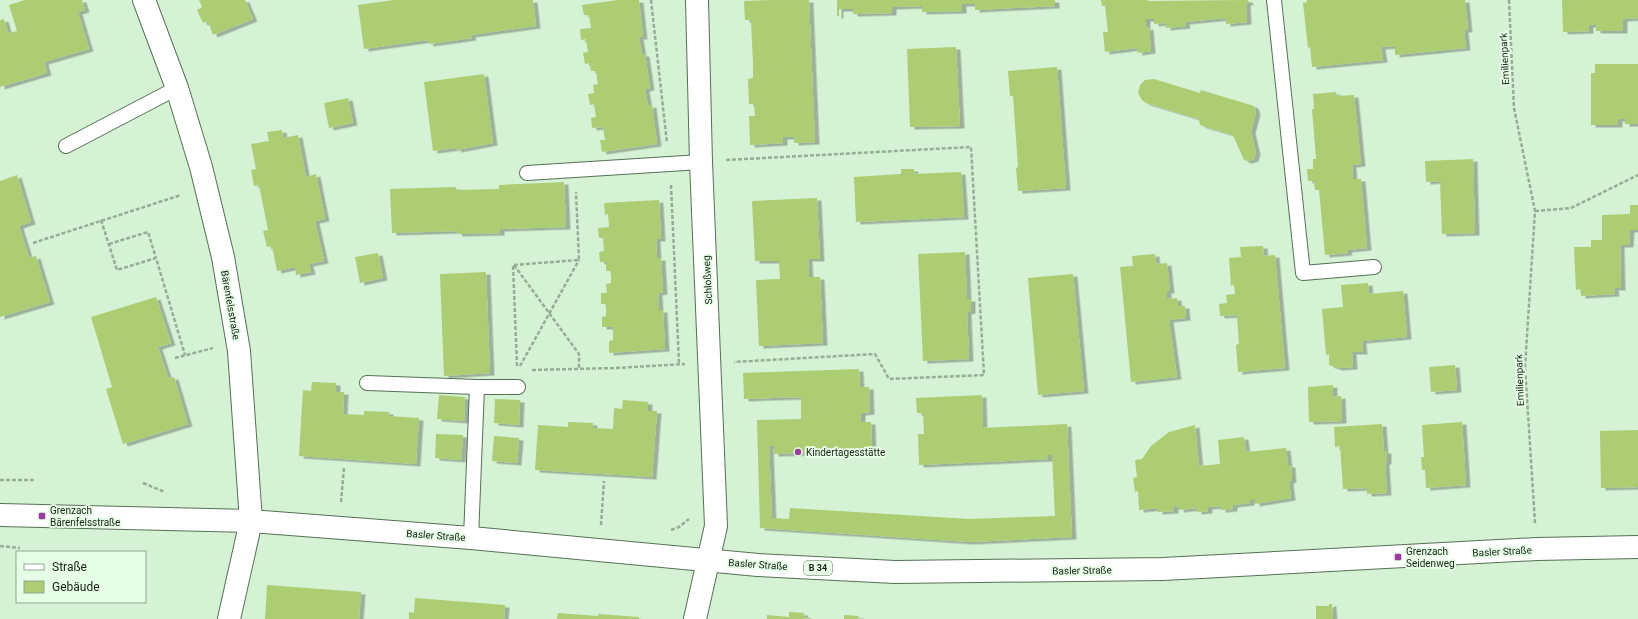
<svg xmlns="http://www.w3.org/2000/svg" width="1638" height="619" viewBox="0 0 1638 619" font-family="Roboto,sans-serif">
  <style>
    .building { fill: #accd71; filter: url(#shadow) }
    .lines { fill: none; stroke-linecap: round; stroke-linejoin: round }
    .service-casing { stroke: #567056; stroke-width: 16 }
    .minor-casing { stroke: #567056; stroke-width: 24 }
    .primary-casing { stroke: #567056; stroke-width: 24 }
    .path { stroke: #96ac96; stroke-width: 2.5; stroke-dasharray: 4 2; stroke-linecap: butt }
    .service { stroke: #fff; stroke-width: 14 }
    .minor { stroke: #fff; stroke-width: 22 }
    .primary { stroke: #fff; stroke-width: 22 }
    .poi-dot { fill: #9c3ba2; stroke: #e6fee6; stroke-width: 1.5 }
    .labels { text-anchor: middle; stroke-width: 4; stroke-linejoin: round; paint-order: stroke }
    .shield { fill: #e6fee6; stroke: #556355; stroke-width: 1 }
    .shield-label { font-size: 9px; font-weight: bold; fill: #172117 }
    .street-label { font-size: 10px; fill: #172117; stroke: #e6fee6 }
    .poi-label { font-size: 10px; fill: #172117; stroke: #e6fee6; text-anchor: start }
  </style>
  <defs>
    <filter id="shadow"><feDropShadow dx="4.5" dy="2.5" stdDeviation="0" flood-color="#0004"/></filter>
  </defs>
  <rect width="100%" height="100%" fill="#d5f2d5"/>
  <path class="building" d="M25,0h57l3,10 -7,2 11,37 -45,13 3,11 -47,14v-67l4,-1 4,14 9,-2 -8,-26z
    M199,0h46l8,19 -40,16 -5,-14 -5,2 -6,-13 5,-3z
    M394,0h139l3,26 -65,9 1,3 -21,3 -22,3 -1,-4 -64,9 -6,-44z
    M618,0h21l4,37h-4l3,17h3l5,34 -5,1 3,17 4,-1 5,39 -55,8 -2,-12h5l-2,-13 -11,1 -1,-10 5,-1 -2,-13 -4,1 -2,-11 6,-1 -1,-8 5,-1 -2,-13h-5l-1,-8 -5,1 -2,-11 5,-1 -2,-13 -5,1 -1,-11 11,-1 -2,-13h-5l-2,-10z
    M771,0h38l6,142 -21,1v-6h-11v6l-33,2 -1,-29h6l-1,-12h-5l-1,-25 5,-1v-14l-2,-44h-6l-1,-19z
    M837,0h218v6l-80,4v-6h-13v7l-40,1v-6l-30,1v6l-39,1v-5h-14v7h-2z
    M1101,0h46l1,1 100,-1 1,3h-3l1,19 -21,2v-6l-41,4 1,4 -20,2v-5l-12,1v-5h-8v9l3,-1 2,24 -13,2 -1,-5 -32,4 -2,-20h5l-3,-26h-3z
    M1307,0h158l3,30h-4l2,18 -71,7v-9l-14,1 2,13 -71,7 -2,-20 -2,1 -5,-45 4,-1z
    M1562,0h76v18l-15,1v12h-27v-6h-7v6l-26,1z
    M956,47l4,79 -50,1 -3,-78z
    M1595,64h43v60h-13v-5h-7v6h-27v-52h4z
    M1057,67l9,121 -48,3 -2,-23 2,-1 -5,-71h-3l-2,-25z
    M484,74l9,69 -36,7 -1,-2 -23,3 -9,-69z
    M1154,79l46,14 1,-3 53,16 2,7 -5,18 5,21 -2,7 -6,2 -4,-1 -11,-25 -33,-10 -1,-6 -53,-16 -4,-3 -4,-7 2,-8 5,-5z
    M1336,92l1,4 17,-1 7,69 -9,1 1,14h8l6,69 -20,2 1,3 -23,2 -6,-65h-4l-1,-9h-6l-1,-12h6v-10h3l-4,-50h2l-1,-15z
    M348,98l5,25 -24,5 -5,-25z
    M282,130l1,8 15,-3 8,42 10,-3 9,45 -10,2 9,40 -15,3 2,8 -15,3 -1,-8 -18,4 -5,-25 -5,1 -4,-16 5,-1 -9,-45 -5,1 -3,-16 5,-1 -5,-25 18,-3 -2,-9z
    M1473,159l2,74 -33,1 -2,-53 -14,1 -1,-21z
    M901,169h13v5l47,-2 3,45 -108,5 -2,-45 47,-3z
    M17,175l14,47 -12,4 10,32 7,-2 14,46 -50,15v-136z
    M564,182l2,45 -66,2v4l-42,1 -1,-3 -65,2 -2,-44 66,-2v3l43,-1v-4z
    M817,198l3,61h-12l1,18h11l3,66 -64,3 -3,-66 24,-1 -1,-18h-24l-3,-60z
    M659,200l2,39h-5l1,19h4l2,34 -5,1 1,17h4l2,39 -56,4v-12l4,-1v-13h-11v-10l4,-1v-12h-5v-11h6l-1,-9 5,-1v-12h-5v-9h-6l-1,-10 5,-1 -1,-13h-4l-1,-10 11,-1 -1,-13 -3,1 -1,-12z
    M1630,205h8v25h-8l-1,15h-9l1,43h-7l1,6 -34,2v-7l-5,1 -2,-43h17v-7h11v-25l28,-1z
    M1263,246l1,10 11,-1 10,113 -47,4 -2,-27 3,-1 -2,-29 -17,1 -1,-12 8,-1 -1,-8 9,-1 -1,-9 -3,1 -2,-28 12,-1 -1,-10z
    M965,252l2,47h4v12l-4,1 2,47 -46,2 -5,-107z
    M378,253l5,25 -23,5 -5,-26z
    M1155,254l1,10 11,-1 3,28h-3v8l10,-1 1,8h7l1,12 -17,2 8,57 -46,5 -11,-115 13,-1 -1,-10z
    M486,272l4,101 -46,3 -4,-102z
    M1073,274l11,117 -46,4 -10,-117z
    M1368,283l1,11 34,-3 4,46 -45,4 1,11h-11l1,15 -15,1 -9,-3v-11l-3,1 -4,-46 21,-2 -2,-22z
    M156,297l15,46 -13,4 10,31 6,-1 14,47 -65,20 -17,-55 6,-2 -21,-70z
    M1455,365l2,25 -26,2 -2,-25z
    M859,369l1,18h9l1,25 -9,1v9h10l1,29 -98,3v-8h-5l3,72 17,1 1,-11 179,11 86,-3 -3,-61h-4v4l-129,6 -1,-31h6l-1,-21h-6l-1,-15 66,-3 1,33 84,-4 5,113 -102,5 -210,-14 -3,-108 44,-1v-22l-57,2 -1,-26z
    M312,382l24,1v9h8l-1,22 21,1v-4l25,1v4l30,2 -3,46 -117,-8 4,-66 8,1z
    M1333,385v12l8,-1 1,25 -33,1 -1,-35z
    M439,395l26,2 -1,24 -27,-2z
    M495,399l25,1 -1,25 -25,-2z
    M623,400l25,2v9h9l-5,66 -117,-7 3,-45 30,2v-5l25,1v5l20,1 1,-21 8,1z
    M1462,422l4,63 -40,3 -1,-18h-3l-1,-13h3l-2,-32z
    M1382,424l2,27h3v11h-2l2,31 -20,1v-6l-24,1 -3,-43 -5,1 -1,-20z
    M1195,425l4,41 21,-2 -2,-24 26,-3 2,15 40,-4 2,17h3l1,15 -3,1 2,17 -36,6v-4h-5v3l-17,2v4l-12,1v-4l-13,1v4l-11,1v-4l-18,2v-4l-5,1v4l-16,1v-4l-19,2 -1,-19 -3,1 -2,-14 4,-1 -2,-17 7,-1 9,-13 18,-14z
    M1638,430v57l-37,1 -1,-57z
    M436,434l27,1 -2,25 -26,-2z
    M494,436l25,2 -2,25 -25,-2z
    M267,585l94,7 -2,27h-94z
    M415,598l90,7 -1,14h-95v-7l5,1z
    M1329,604h3l1,15h-17v-14l2,1h11z
    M789,612l15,1 -1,4 10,2h-46v-4l22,2z
    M558,613l40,3v-2l41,3v2h-82z
    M844,615l15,1 -1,3h-14z"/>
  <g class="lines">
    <g class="service-casing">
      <path id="service" d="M1274,0l29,273 71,-6
        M66,146l111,-58
        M527,173l174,-11
        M367,383l110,4 -6,151
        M477,387h41"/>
    </g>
    <g class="minor-casing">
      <path id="minor" d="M144,0l33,88 24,79 22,90 16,94 12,170 -22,98
        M695,619l21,-93 -15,-364 -4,-162"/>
    </g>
    <g class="primary-casing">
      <path id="primary" d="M0,515l251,6 220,17 287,27 137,7 268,-3 374,-20 101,-2"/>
    </g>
    <path class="path" d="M651,0l16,143
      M1509,0l5,108 21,103 -10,156 10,156
      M726,160l245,-13 13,228 -95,4 -14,-25 -141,8
      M671,185l8,179
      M1535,211l36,-3 67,-33
      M101,220l16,50 39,-12 29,97
      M33,243l148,-48
      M109,244l39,-12 8,26
      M514,265l65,89v15
      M175,358l38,-10
      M517,366l-4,-101 66,-5 -3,-68
      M520,366l59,-106
      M532,370l84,-2 69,-4
      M0,480h36
      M143,483l22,9
      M341,502l3,-34
      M601,525l3,-44
      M671,530l8,-3 10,-8
      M0,546l20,2"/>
    <use href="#service" class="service"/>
    <use href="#minor" class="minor"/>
    <use href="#primary" class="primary"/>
  </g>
  <g class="poi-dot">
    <circle cx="798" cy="452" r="4"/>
    <rect x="38" y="512" width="8" height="8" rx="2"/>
    <rect x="1394" y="553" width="8" height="8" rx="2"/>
  </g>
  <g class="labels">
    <rect class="shield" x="804" y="561" width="28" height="14" rx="3"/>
    <g class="shield-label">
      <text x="818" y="571">B 34</text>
    </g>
    <g class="street-label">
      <text transform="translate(1504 59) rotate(-93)" y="4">Emilienpark</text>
      <text transform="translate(707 280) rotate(-93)" y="4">Schloßweg</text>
      <text transform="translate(231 305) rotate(80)" y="4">Bärenfelsstraße</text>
      <text transform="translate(1519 380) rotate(-92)" y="4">Emilienpark</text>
      <text transform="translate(436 535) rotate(4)" y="4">Basler Straße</text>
      <text transform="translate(1502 551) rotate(-3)" y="4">Basler Straße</text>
      <text transform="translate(758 564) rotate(4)" y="4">Basler Straße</text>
      <text transform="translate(1082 570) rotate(-1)" y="4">Basler Straße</text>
    </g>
    <g class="poi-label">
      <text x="806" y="456">Kindertagesstätte</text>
      <text x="50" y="514">Grenzach<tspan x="50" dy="12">Bärenfelsstraße</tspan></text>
      <text x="1406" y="555">Grenzach<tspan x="1406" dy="12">Seidenweg</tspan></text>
    </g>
  </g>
  <rect x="16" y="551" width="130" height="52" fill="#e6fee6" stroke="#93a693"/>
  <rect x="24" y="564" width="20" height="6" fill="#ffffff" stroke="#93a693"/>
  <text x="52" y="571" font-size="12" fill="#172117">Straße</text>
  <rect x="24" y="581" width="20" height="12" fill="#accd71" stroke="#93a693"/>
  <text x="52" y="591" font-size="12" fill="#172117">Gebäude</text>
</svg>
